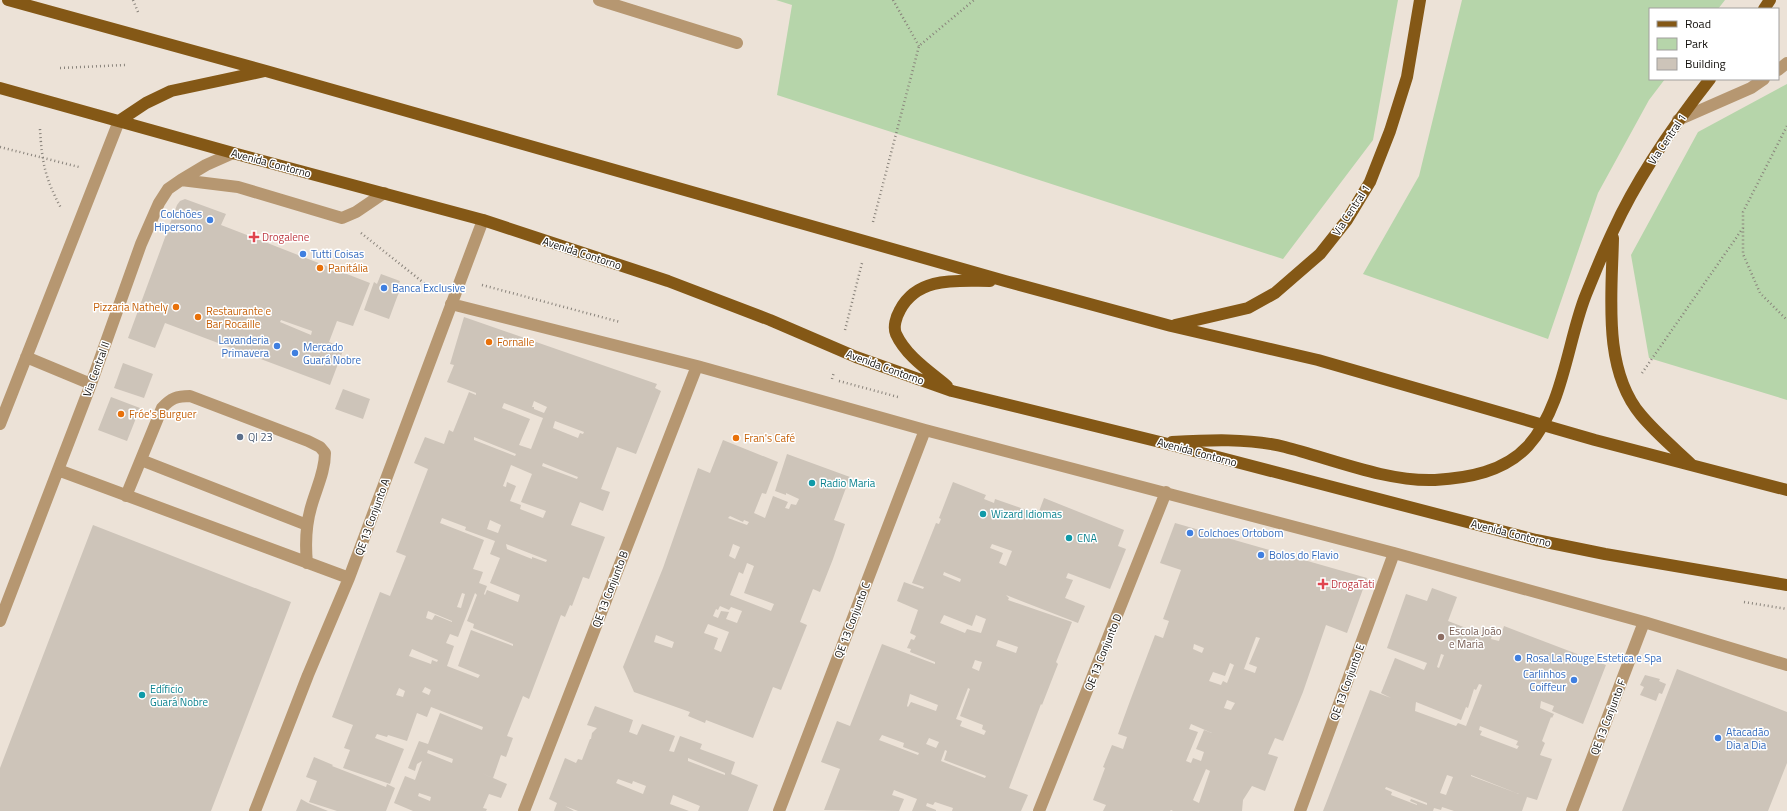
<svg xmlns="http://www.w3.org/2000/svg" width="1787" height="811" viewBox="0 0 1787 811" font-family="'Titillium Web',sans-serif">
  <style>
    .green { fill: #b6d5aa }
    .building { fill: #cdc4b9; fill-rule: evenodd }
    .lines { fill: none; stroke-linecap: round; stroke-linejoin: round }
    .path { stroke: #89837b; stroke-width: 2.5; stroke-dasharray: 1 3; stroke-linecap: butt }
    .minor { stroke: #b69771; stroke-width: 12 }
    .major { stroke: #845816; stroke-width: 12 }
    .shop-dot { fill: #3f7fe0; stroke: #fff; stroke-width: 1.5 }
    .health-dot { fill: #e0444e; stroke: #fff; stroke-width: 1.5 }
    .food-dot { fill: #e8710a; stroke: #fff; stroke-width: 1.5 }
    .service-dot { fill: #5c6f8a; stroke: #fff; stroke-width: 1.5 }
    .culture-dot { fill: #0f9aa8; stroke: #fff; stroke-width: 1.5 }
    .education-dot { fill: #8d6e63; stroke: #fff; stroke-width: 1.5 }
    .labels { text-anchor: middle; stroke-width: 3; stroke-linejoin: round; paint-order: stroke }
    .street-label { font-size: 11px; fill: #13100c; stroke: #fff }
    .shop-label { font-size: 11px; fill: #366cbe; stroke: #fff; text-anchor: start }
    .health-label { font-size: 11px; fill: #be3a42; stroke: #fff; text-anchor: start }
    .food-label { font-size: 11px; fill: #c56008; stroke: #fff; text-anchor: start }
    .service-label { font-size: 11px; fill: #4e5e75; stroke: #fff; text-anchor: start }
    .culture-label { font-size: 11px; fill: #0d838f; stroke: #fff; text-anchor: start }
    .education-label { font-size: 11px; fill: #785e54; stroke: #fff; text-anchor: start }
  </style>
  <rect width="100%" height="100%" fill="#ece2d7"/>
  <path class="green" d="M776,0h622l-25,140 -90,119 -506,-164 15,-90z
    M1462,0h263l-7,9h-68v70h15l-16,21 -51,93 -50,146 -185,-65 56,-98z
    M1787,84v316l-138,-42 -18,-103 67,-123z"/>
  <path class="building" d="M185,199l41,15 -5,11 149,58 -17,43 -16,-5 -8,21 15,6 -14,37 -165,-62 -10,25 -27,-10 49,-133 3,-4zM281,320l31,11 -1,4 -31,-13z
    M381,274l19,7 -4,10 3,1 -10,27 -25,-9 10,-28 3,2z
    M464,317l193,67 -2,4 6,3 -25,63 -19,-7 -16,42 9,3 -7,19 -23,-9 -9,23 34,12 -16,42 -6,-2 -11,29 -2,-1 -5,12 -4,-2 -32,84 -6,-3 -16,40 6,2 -7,19 -5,-2 -8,23 -16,-7 30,13 -6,14 -12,-4 -6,14 4,1 -1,2h-73l-19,-8 11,-27 10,4 7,-19 -5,3 -2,7 -7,-3 11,-27 9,3 12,-31 42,17 1,-3 -52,-20 -4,10 -10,-4 -10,28 -19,-6 -1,2 -10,-3 -2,4 29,11 -14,35 -47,-16 7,-18 -6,-2 9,-23 -21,-8 48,-125 10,4 16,-40 -10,-4 32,-83 -14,-6 11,-26 19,7 5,-14 4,2 16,-40 7,3v-2l-29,-11 7,-17 -4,-1zM534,401l13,6 -3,6 -10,-4v-2h-2zM504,403l39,15 -12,31 -12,-4 11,-26 -28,-11zM555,421l29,11 -1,2 -3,-1 -2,5 -25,-10zM474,437l42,17 -1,2 -41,-16zM543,463l35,14 -1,2 -35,-13zM511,465l21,9 -11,28 25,9 -3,7 -23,-9 1,-4 -11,-4 6,-15 -9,-4 -1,5 -3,-1zM442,518l24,9 -1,3 30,11 -5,13 10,4 -10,25 30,12 -2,7 -31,-12 -2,5 -1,-1 3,-8 -8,-3 4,-11 -10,-3 11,-29 -44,-17zM490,520l11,5 -3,8 -11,-4zM506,544l41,16 -1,2 -14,-5v2l-25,-10zM462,593l3,1 -4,14 -4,-1zM475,593l2,2 -10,26 7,3 -1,4 40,16v2l-42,-16 -13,36 22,9 -2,3 -31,-12 7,-20 -8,-3 4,-9 8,3zM428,611l24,10v1l-17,-7 -3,5 -6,-2zM412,649l26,11 -1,2 -5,-2 -1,4 -22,-8zM425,687l6,3 -2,5 -7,-3zM399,688l6,3 -2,6 -7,-2zM428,750l25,9 -1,4 -25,-10zM419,793l12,4 -1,4 -12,-5z
    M123,363l30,11 -9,24 -30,-10z
    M343,389l27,10 -7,20 -28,-10z
    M111,397l29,11 -13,33 -29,-11z
    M723,440l55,22 -12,32 -4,-1 -8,20 11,5 8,-22 15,6 -3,6 4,1 2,-5 5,1 3,-6 -13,-6v2l-11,-4 12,-37 63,23 -16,43 11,4 -12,35 -13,33 -7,-3 -13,33 7,3 -26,65 -8,-3 -20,51 -47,-18 -1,3 -17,-7 2,-4 -56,-20 -11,-25 40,-99 35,-100 12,5zM730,516l13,6 1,-2 5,2 -2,3 -19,-7zM733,544l7,3 -5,12 -6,-3zM747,563l7,3 -10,27 30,11 -3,7 -41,-16 9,-23 4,2zM720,606l9,4 2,-3 11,4 -5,12 -11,-4 3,-7 -8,-1 -3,7 -5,-2 3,-7 2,1zM708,624l21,8 -8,20 -7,-3 4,-11 -14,-5zM656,635l18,7 -2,6 -18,-6z
    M953,482l33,13 -2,4 10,4 1,-4 43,15 6,-16 80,32 -6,16 8,3 -16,40 -42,-16 -2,5 7,2 -8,18 20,8 -7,17 -72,-28 3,3 -1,2 64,22 -16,40 2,2 -16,41 -1,-1 -32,84 19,7 -7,16h-69l1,-3 -18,-6 -2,3 -6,-2 -1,3 10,4v1h-24l5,-12 -23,-9 -2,5 12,4 -5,12 -75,-1 16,-41 -19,-7 16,-41 13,5 32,-82 53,20v-2l-25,-10 1,-3 -4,-1 4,-9 3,1 2,-4 -6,-3 8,-23 -21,-9 7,-19 19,7 1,-2 -12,-4 24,-60 3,1 2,-5 -2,-1zM992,544l20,7 -6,15 -7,-3 4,-10 -13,-5zM944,572l17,7 -1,3 -17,-7zM944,615l28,11 4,-11 10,4 -5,14 -14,-4 -2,4 -25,-10zM998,640l20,7 -2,6 -20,-7zM975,660l7,2 -3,9 -7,-3zM968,688l2,1 -10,27 23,9 -1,4 4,2 -2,4 -24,-9 2,-5 -6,-2zM910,694l28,11 -2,6 -25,-9 -3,5 -1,-1zM882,735l22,8 -1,4 16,6 -1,2 -39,-15zM929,738l10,4 -3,6 -10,-4zM945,750l2,1 -3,9 42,16 -1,2 -44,-17z
    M1175,523l192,55 -20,55 -21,-8 -23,67 -20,49 -8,-3 -7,16 10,3 -13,34 -13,-5 -9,14 -1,11h-69l-2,-1 -1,1h-67l3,-6 -13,-5 12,-32 -2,-1 9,-22 11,4 4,-12 -9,-3 12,-33 25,-66 8,3 6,-17 -6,-2 18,-49 -21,-7zM1256,637l4,1 -11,26 8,3 -2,6 -11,-4zM1194,644l10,4 -2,5 -9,-4zM1230,663l4,2 -7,18 -4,-2 -2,4 -12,-4 4,-9 12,4zM1227,700l8,3 -4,7 -7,-2zM1191,724l21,9 -8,-3 -8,19 8,3 -3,9 -8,-3 -2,5 -5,-2 12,-29 -9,-3zM1206,769l4,2 -11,32 -6,-3z
    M93,525l198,77 -80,209h-211v-43z
    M1432,588l25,9 -9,24 36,14 1,-4 8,2 -2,6 8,2 5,-15 102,39 -23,59 -31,-13 2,-5 -13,-5 -1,7 14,6 -2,4 -1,-1 -9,24 3,2 -5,12 12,4 -15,41 -10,-3 -5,14h-68l-12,-4 -1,3 -7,-2 -1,3h-110l47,-121 21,8 -10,-5 14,-35 29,12 3,-7 -40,-15 19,-54 21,7zM1441,654l3,1 -5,13 -2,-1zM1479,684l3,1 -16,41 -8,-3 -2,3 -41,-15 1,-9 45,18 5,-13 2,1 6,-19 2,1zM1480,726l38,15 -2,4 3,1 -2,3 -37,-14 2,-4 -3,-1zM1447,775l6,2 -7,18 -6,-2zM1471,775l48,19 -48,-18zM1386,787l41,16v2l-16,-6 -1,2 7,3v1l-26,-10 1,-3 -7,-3z
    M1677,669l110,43v51l-19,48h-146z
    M1645,675l15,4 -1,2 7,3 -4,10 -3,-1 -3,8 -16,-6 4,-8 -4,-2z
    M595,706l38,14 -4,12 8,3 5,-11 33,12 -6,15 5,1 6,-16 22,8 -2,5 35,13 -4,12 27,11 -10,26h-50l2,-5 -27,-11 -3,9 19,7h-111l-13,-5 9,5h-20l3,-8 -8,-4 16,-41 11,5 2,-4 4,1 8,-21h1l1,-6 5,-5 -10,-3zM688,758l37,15v2l-37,-14zM618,779l14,5 1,-3 13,5 -3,8 -27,-11z
    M314,757l19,8 -1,1 54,21 1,-3 8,4 -9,23h-49l-28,-9 8,-21 -11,-4z
    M301,799l7,4 20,8h-32z"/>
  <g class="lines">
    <path class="path" d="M133,0l5,12
      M893,0l26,46
      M60,68l65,-3
      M1787,126l-44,86v42l17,39 27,27
      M40,129c2,34 5,49 21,79
      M0,147l79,20
      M873,222l46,-176 55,-46
      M361,233l73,58
      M482,285l138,37
      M845,330l17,-67
      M1642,373l101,-145
      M832,379l2,-7
      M839,381l59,16
      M1744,602l43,7"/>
    <path class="minor" d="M599,0l138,43
      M1778,70l9,-7
      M1678,120l73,-32 13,-9
      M181,180l57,7 104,31 14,-6 28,-19
      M451,304l246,62 228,64 469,123 250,69 143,43
      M26,357l65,27
      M0,424l119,-303
      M141,460l166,65
      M58,470l291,108
      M126,496l36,-88c9,-10 15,-12 28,-12l118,45 12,6 5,6c0,18 -8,34 -13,51 -6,19 -7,39 -5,59
      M0,621l91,-237 50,-140 18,-41 9,-14 13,-9 25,-15 27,-12
      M255,811l53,-136 41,-97 134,-358
      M524,811l173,-445
      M779,811l146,-381
      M1039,811l127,-319
      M1300,811l94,-258
      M1572,811l72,-189"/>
    <path class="major" d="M8,0l258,71 739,210 166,45 147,34 277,80 192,50
      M1764,9l6,-9
      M0,88l233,65 250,67 185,61 102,39 86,37 96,34 208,51 376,98 69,14 182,31
      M119,121l27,-18 25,-12 94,-20
      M1613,238c-1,55 -11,131 28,177 14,17 33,33 50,49
      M1175,325l73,-17 27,-15 45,-39 27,-34 23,-38 20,-51 17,-54 13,-77
      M947,386c-18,-15 -41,-30 -51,-52 -3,-7 0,-17 4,-24 18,-34 57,-29 90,-29
      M1172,442c36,-2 77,-4 113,5 47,12 102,35 150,33 33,-2 69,-8 93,-34 35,-39 39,-102 57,-149 9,-22 18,-45 28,-66 25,-55 60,-105 97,-152"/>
  </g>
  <g class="shop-dot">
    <circle cx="210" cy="220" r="4"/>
    <circle cx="303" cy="254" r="4"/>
    <circle cx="384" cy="288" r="4"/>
    <circle cx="277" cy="346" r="4"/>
    <circle cx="295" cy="353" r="4"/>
    <circle cx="1190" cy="533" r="4"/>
    <circle cx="1261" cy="555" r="4"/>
    <circle cx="1518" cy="658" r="4"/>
    <circle cx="1574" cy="680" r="4"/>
    <circle cx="1718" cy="738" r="4"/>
  </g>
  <g class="health-dot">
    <path d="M252 231h4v4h4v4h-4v4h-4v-4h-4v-4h4z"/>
    <path d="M1321 578h4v4h4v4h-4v4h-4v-4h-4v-4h4z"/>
  </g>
  <g class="food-dot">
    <circle cx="320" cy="268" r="4"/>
    <circle cx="176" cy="307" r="4"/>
    <circle cx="198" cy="317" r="4"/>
    <circle cx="489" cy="342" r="4"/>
    <circle cx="121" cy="414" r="4"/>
    <circle cx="736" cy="438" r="4"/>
  </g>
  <circle class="service-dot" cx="240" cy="437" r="4"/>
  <g class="culture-dot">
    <circle cx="812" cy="483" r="4"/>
    <circle cx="983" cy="514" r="4"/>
    <circle cx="1069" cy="538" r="4"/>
    <circle cx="142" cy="695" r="4"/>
  </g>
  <circle class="education-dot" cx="1441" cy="637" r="4"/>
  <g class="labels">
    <g class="street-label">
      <text transform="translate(1667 139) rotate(-56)" y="4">Via Central 1</text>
      <text transform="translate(271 163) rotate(15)" y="4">Avenida Contorno</text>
      <text transform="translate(1351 210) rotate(-57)" y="4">Via Central 1</text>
      <text transform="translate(582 253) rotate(18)" y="4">Avenida Contorno</text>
      <text transform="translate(885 367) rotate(20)" y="4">Avenida Contorno</text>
      <text transform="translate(96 369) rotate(-70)" y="4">Via Central II</text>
      <text transform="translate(1197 452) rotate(15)" y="4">Avenida Contorno</text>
      <text transform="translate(372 517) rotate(-70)" y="4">QE 13 Conjunto A</text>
      <text transform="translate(1511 533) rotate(14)" y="4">Avenida Contorno</text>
      <text transform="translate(610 589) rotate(-69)" y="4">QE 13 Conjunto B</text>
      <text transform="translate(852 620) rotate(-69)" y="4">QE 13 Conjunto C</text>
      <text transform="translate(1103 652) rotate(-68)" y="4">QE 13 Conjunto D</text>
      <text transform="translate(1347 682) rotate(-70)" y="4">QE 13 Conjunto E</text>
      <text transform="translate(1608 717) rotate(-69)" y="4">QE 13 Conjunto F</text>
    </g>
    <g class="shop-label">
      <text x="202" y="218" text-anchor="end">Colchões<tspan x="202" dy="13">Hipersono</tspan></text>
      <text x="311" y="258">Tutti Coisas</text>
      <text x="392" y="292">Banca Exclusive</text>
      <text x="269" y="344" text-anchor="end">Lavanderia<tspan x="269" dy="13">Primavera</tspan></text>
      <text x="303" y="351">Mercado<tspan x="303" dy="13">Guará Nobre</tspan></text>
      <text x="1198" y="537">Colchoes Ortobom</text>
      <text x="1269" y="559">Bolos do Flavio</text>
      <text x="1526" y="662">Rosa La Rouge Estetica e Spa</text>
      <text x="1566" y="678" text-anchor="end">Carlinhos<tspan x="1566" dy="13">Coiffeur</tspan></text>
      <text x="1726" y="736">Atacadão<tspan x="1726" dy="13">Dia a Dia</tspan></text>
    </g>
    <g class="health-label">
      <text x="262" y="241">Drogalene</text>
      <text x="1331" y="588">DrogaTati</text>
    </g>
    <g class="food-label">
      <text x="328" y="272">Panitália</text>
      <text x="168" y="311" text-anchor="end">Pizzaria Nathely</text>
      <text x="206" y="315">Restaurante e<tspan x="206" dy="13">Bar Rocaille</tspan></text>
      <text x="497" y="346">Fornalle</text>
      <text x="129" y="418">Fróe's Burguer</text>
      <text x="744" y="442">Fran's Café</text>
    </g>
    <g class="service-label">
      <text x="248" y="441">QI 23</text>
    </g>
    <g class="culture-label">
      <text x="820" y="487">Radio Maria</text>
      <text x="991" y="518">Wizard Idiomas</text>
      <text x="1077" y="542">CNA</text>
      <text x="150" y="693">Edíficio<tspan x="150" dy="13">Guará Nobre</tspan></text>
    </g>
    <g class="education-label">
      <text x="1449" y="635">Escola João<tspan x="1449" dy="13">e Maria</tspan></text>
    </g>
  </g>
  <rect x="1649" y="8" width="130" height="72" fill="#ffffff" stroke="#a19f9e"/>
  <rect x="1657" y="21" width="20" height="6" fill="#845816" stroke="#a19f9e"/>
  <text x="1685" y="28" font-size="12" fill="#13100c">Road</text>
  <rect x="1657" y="38" width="20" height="12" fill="#b6d5aa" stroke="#a19f9e"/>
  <text x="1685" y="48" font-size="12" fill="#13100c">Park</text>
  <rect x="1657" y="58" width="20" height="12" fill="#cdc4b9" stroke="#a19f9e"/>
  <text x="1685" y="68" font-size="12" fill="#13100c">Building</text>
</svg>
